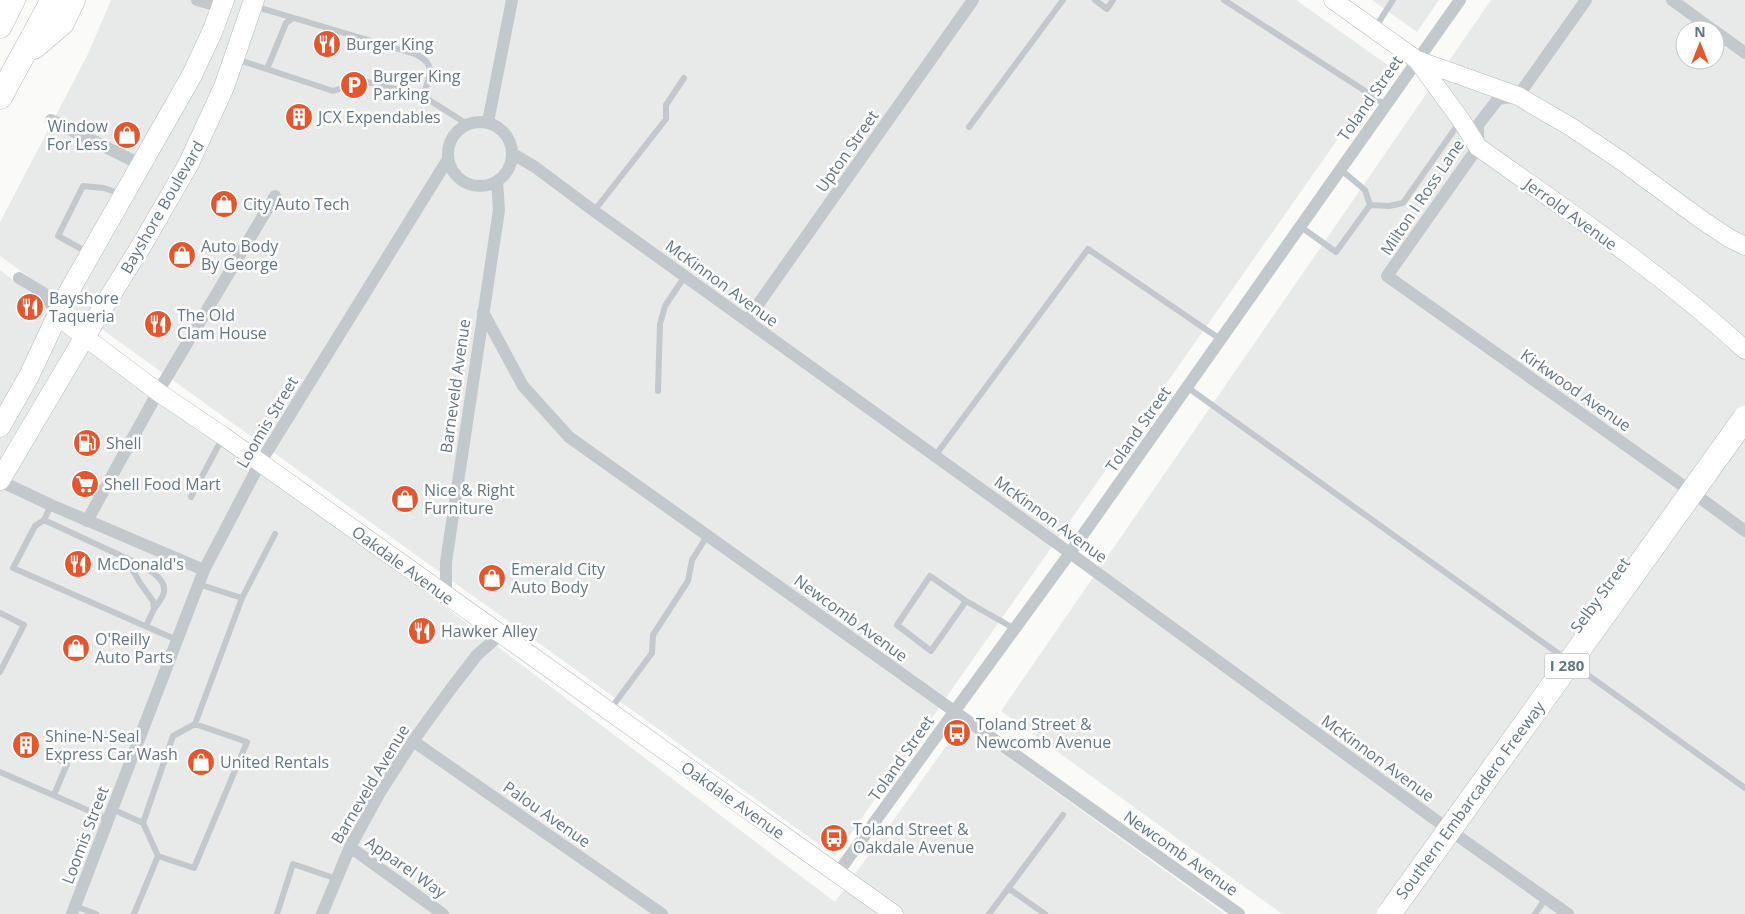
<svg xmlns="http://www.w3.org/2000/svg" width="1745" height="914" viewBox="0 0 1745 914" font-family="'Open Sans',sans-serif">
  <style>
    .built { fill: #e8e9e9; fill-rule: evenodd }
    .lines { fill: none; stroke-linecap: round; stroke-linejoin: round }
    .secondary-casing { stroke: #b3babf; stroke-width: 19 }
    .primary-casing { stroke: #b5babe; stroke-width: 21 }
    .highway-casing { stroke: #b4b9bd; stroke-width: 25 }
    .lane { stroke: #c3c8cc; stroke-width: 6 }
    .street { stroke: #c3c8cc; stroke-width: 12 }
    .secondary { stroke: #fff; stroke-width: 18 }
    .primary { stroke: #fff; stroke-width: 20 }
    .highway { stroke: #fff; stroke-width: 24 }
    .highway-bridge-casing { stroke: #b4b9bd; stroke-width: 25; stroke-linecap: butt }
    .highway-bridge { stroke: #fff; stroke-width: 24 }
    .labels { text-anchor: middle; stroke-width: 5; stroke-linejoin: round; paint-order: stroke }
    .shield { fill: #fff; stroke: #939fa8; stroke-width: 1 }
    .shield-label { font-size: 15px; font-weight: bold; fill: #657683 }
    .poi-label { font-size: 16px; fill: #657683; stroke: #fff; text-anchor: start }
    .street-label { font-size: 16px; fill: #657683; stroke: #fff }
  </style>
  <rect width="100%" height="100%" fill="#fafaf8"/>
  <path class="built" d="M111,0h1185l93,66 -554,790 -835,-600v-34l88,-168z
    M1372,0h67l-22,32z
    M1491,0h254v914h-463l-281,-203zM1685,30h30v30h-30z
    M0,270l835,632 127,-178 263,190h-1225z"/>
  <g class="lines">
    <g class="secondary-casing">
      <path id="secondary" d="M1333,0l84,60 101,36 53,31 52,35 79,58 27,18 16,8
        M1417,60l44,60 17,27c91,65 185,127 267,203
        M57,316l101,76 65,44 671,478"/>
    </g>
    <g class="primary-casing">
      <path id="primary" d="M0,427l29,-51 38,-81 125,-220 21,-45 11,-30
        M0,480l84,-142 59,-95 45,-78 36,-78 30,-87"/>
    </g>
    <g class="highway-casing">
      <path id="highway" d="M0,26l13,-26
        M34,47l28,-24 11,-23
        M0,97l53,-97"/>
    </g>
    <path class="lane" d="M1095,0l12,9 6,-9
      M1224,0l138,89 23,16
      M254,6l161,48c23,10 14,23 8,42
      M1375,28l18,-28
      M236,59l97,32 30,-10 60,15 44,28
      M267,69l19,-46 7,-5
      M969,127l94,-127
      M1340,169l25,21 5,15
      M1370,205l19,1 14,-3 56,-80
      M594,211l72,-92v-14l18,-27
      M1301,227l35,25 34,-47
      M87,252l-29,-16 25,-50 21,2 17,6
      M1187,387l379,272
      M658,391l2,-67 5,-18 20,-30
      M935,456l153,-207 132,90
      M191,497l32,-60
      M51,505l-7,15 -9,6 -22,42 164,72
      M44,520l82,38 14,25 13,18 1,8 -8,17
      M126,558c12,6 45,19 37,37 -2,5 -6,10 -9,14
      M242,598l33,-64
      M966,601l-36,-25 -33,49 34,26 35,-50 49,28
      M0,613l24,12 -24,47
      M1574,665l171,123
      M609,711l43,-58 1,-18 35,-54 4,-21 15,-24
      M195,724l47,-126 -44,-14
      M48,754l19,10 -13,31
      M0,772l108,47
      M112,809l31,14 15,33 -24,58
      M143,823l30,-87 22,-12 52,18 -53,126 -36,-12
      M1008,888l37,26
      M75,906l21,8
      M277,914l16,-50 44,15
      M989,914l74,-99
      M1535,914l11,-16"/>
    <path class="street" d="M197,0l25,7
      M1586,0l-68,96 -20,3 -20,26v22l-91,129 305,216 53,39
      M1672,0l41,30
      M1715,31l30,22
      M51,120l91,45
      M448 154a32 32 0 1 1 64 0a32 32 0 1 1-64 0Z
      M488,122l24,-122
      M513,154l22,13 59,44 476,342 378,276 120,85
      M19,278l26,16 12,22
      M483,312l40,74 46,51 670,477
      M747,320l226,-320
      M0,481l51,24 153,65
      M87,521l71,-129 117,-196
      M446,595v-33l53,-352 -2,-29
      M413,741l249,173
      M350,847l93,67
      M837,874l117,-162 116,-159 390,-553
      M72,914l132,-344 56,-107 188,-304
      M322,914l28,-67 29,-53 34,-53 37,-51 27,-35 24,-21"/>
    <use href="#secondary" class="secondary"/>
    <use href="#primary" class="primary"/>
    <use href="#highway" class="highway"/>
    <g class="highway-bridge-casing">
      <path id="highway-bridge" d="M1389,914l356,-496"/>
    </g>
    <use href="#highway-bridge" class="highway-bridge"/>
  </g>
  <defs>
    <g id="restaurant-disc" transform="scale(1.4375)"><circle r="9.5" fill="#e4572e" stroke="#fff"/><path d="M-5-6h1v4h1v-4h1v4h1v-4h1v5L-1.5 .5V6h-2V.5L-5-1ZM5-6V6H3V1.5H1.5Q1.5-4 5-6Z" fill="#fff"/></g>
    <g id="parking-disc" transform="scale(1.4375)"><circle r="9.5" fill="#e4572e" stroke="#fff"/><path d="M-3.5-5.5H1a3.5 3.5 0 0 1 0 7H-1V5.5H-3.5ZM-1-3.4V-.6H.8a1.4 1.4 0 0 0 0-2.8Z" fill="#fff"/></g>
    <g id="building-disc" transform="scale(1.4375)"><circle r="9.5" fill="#e4572e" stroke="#fff"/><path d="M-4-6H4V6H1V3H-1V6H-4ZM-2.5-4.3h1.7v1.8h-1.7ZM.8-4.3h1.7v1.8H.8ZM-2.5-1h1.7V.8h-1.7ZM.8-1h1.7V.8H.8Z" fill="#fff"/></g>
    <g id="shop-disc" transform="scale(1.4375)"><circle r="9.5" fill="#e4572e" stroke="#fff"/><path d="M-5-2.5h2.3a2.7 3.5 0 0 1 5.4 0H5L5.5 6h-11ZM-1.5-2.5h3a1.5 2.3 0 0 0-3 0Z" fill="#fff"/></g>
    <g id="fuel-disc" transform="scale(1.4375)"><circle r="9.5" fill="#e4572e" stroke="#fff"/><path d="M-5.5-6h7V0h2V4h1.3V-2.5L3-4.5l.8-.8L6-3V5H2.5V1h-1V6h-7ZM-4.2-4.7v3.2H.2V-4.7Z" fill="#fff"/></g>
    <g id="supermarket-disc" transform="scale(1.4375)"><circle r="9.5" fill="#e4572e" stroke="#fff"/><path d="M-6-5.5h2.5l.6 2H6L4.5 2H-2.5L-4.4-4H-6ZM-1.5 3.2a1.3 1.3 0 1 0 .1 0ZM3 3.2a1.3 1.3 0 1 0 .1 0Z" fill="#fff"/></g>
    <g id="bus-disc" transform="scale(1.4375)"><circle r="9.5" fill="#e4572e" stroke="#fff"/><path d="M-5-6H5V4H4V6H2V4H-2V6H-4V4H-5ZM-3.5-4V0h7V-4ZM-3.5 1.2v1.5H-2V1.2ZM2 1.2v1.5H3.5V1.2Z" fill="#fff"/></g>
  </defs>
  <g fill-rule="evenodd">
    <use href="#restaurant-disc" x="327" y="44"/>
    <use href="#parking-disc" x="354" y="85"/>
    <use href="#building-disc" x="299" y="117"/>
    <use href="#shop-disc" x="127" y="135"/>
    <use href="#shop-disc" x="224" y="204"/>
    <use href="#shop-disc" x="182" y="255"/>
    <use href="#restaurant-disc" x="30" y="307"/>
    <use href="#restaurant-disc" x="158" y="324"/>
    <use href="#fuel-disc" x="87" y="443"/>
    <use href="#supermarket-disc" x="85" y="484"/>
    <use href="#shop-disc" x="405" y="499"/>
    <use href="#restaurant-disc" x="78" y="564"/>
    <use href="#shop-disc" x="492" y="578"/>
    <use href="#restaurant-disc" x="422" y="631"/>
    <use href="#shop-disc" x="76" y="648"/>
    <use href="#bus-disc" x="957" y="733"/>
    <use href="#building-disc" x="26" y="745"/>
    <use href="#shop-disc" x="201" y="762"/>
    <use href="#bus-disc" x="834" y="838"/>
  </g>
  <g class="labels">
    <rect class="shield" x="1544.5" y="653.5" width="45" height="25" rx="4"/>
    <g class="shield-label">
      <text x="1567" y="671">I 280</text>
    </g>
    <g class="poi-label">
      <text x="346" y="50">Burger King</text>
      <text x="373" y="82">Burger King<tspan x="373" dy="18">Parking</tspan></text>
      <text x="318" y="123">JCX Expendables</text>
      <text x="108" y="132" text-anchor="end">Window<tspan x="108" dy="18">For Less</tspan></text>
      <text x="243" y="210">City Auto Tech</text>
      <text x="201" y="252">Auto Body<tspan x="201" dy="18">By George</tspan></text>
      <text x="49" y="304">Bayshore<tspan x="49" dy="18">Taqueria</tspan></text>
      <text x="177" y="321">The Old<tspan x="177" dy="18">Clam House</tspan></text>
      <text x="106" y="449">Shell</text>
      <text x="104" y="490">Shell Food Mart</text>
      <text x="424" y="496">Nice &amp; Right<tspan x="424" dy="18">Furniture</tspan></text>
      <text x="97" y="570">McDonald's</text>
      <text x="511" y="575">Emerald City<tspan x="511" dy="18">Auto Body</tspan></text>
      <text x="441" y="637">Hawker Alley</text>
      <text x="95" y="645">O'Reilly<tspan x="95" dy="18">Auto Parts</tspan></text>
      <text x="976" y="730">Toland Street &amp;<tspan x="976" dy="18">Newcomb Avenue</tspan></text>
      <text x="45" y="742">Shine-N-Seal<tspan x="45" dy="18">Express Car Wash</tspan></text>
      <text x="220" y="768">United Rentals</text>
      <text x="853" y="835">Toland Street &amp;<tspan x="853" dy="18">Oakdale Avenue</tspan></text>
    </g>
    <g class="street-label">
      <text transform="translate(1370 98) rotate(-55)" y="6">Toland Street</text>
      <text transform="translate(847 151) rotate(-55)" y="6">Upton Street</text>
      <text transform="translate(1422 197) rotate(-56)" y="6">Milton I Ross Lane</text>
      <text transform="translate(162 207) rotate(-60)" y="6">Bayshore Boulevard</text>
      <text transform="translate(1571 214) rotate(36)" y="6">Jerrold Avenue</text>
      <text transform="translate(722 283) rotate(36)" y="6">McKinnon Avenue</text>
      <text transform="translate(455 386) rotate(-82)" y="6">Barneveld Avenue</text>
      <text transform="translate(1576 390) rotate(35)" y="6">Kirkwood Avenue</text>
      <text transform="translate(267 422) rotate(-59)" y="6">Loomis Street</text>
      <text transform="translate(1138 429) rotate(-55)" y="6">Toland Street</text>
      <text transform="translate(1051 519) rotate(36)" y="6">McKinnon Avenue</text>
      <text transform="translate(403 565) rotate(36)" y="6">Oakdale Avenue</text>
      <text transform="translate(1600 595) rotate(-54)" y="6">Selby Street</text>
      <text transform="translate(851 618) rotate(36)" y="6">Newcomb Avenue</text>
      <text transform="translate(901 758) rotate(-55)" y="6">Toland Street</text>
      <text transform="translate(1378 758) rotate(36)" y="6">McKinnon Avenue</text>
      <text transform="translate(370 784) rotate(-59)" y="6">Barneveld Avenue</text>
      <text transform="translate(733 800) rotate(35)" y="6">Oakdale Avenue</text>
      <text transform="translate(1470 800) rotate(-54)" y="6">Southern Embarcadero Freeway</text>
      <text transform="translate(547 814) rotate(35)" y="6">Palou Avenue</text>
      <text transform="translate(85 835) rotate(-69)" y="6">Loomis Street</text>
      <text transform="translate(1181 853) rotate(35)" y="6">Newcomb Avenue</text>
      <text transform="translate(406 867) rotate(35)" y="6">Apparel Way</text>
    </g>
  </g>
  <g transform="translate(1700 45)"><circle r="24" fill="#ffffff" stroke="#c1c8cd"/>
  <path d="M0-4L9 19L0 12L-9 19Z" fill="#e4572e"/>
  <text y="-8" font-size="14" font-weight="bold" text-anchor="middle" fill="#657683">N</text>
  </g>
</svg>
